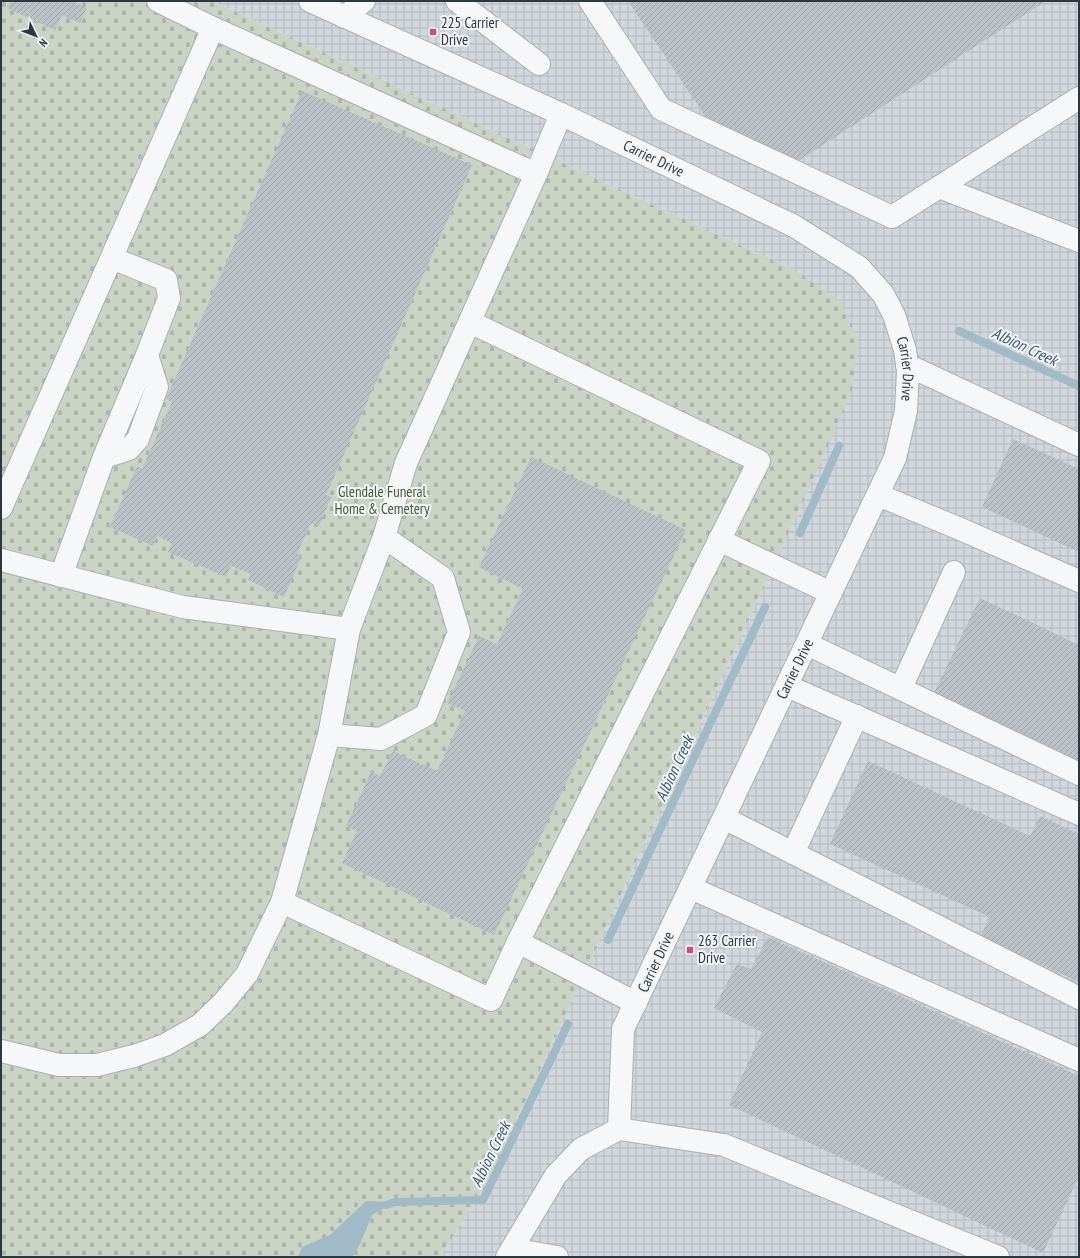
<svg xmlns="http://www.w3.org/2000/svg" width="1080" height="1258" viewBox="0 0 1080 1258" font-family="'PT Sans Narrow',sans-serif">
  <style>
    .industrial { fill: url(#industrial-grid) }
    .cemetery { fill: url(#cemetery-stones) }
    .water { fill: #a1bac7 }
    .lines { fill: none; stroke-linecap: round; stroke-linejoin: round }
    .stream { stroke: #a1bac7; stroke-width: 8 }
    .building { fill: url(#building-hatch) }
    .minor-casing { stroke: #a8afb4; stroke-width: 24 }
    .minor { stroke: #f6f7f9; stroke-width: 22 }
    .poi-dot { fill: #c45378; stroke: #f3f5f7; stroke-width: 1.5 }
    .labels { text-anchor: middle; stroke-width: 4; stroke-linejoin: round; paint-order: stroke }
    .poi-label { font-size: 15px; fill: #2c3741; stroke: #f3f5f7; text-anchor: start }
    .street-label { font-size: 15px; fill: #2c3741; stroke: #f3f5f7 }
    .park-label { font-size: 15px; fill: #475b3b; stroke: #f3f5f7 }
    .water-label { font-size: 16px; font-style: italic; fill: #395c72; stroke: #f3f5f7 }
  </style>
  <defs>
    <pattern id="industrial-grid" width="8" height="8" patternUnits="userSpaceOnUse"><rect width="8" height="8" fill="#d1d7dc"/><path d="M0 4h8M4 0v8" fill="none" stroke="#b4b9be"/></pattern>
    <pattern id="cemetery-stones" width="16" height="16" patternUnits="userSpaceOnUse"><rect width="16" height="16" fill="#cbd3c5"/><path d="M2 7V4a2 2 0 0 1 4 0v3zM10 15v-3a2 2 0 0 1 4 0v3z" fill="#aeb6aa"/></pattern>
    <pattern id="building-hatch" width="6" height="6" patternUnits="userSpaceOnUse"><rect width="6" height="6" fill="#bbc1c6"/><path d="M-1 1l2-2M0 6l6-6M5 7l2-2" fill="none" stroke="#a1a6ab"/></pattern>
  </defs>
  <rect width="100%" height="100%" fill="#e3e7ea"/>
  <path class="industrial" d="M212,1h867v1256h-639l51,-82 310,-669 -9,-237z"/>
  <path class="cemetery" d="M1,1h211l580,268 49,32 18,41 -8,52 -50,112 -310,669 -51,82h-439z"/>
  <path class="water" d="M366,1201l29,1 -23,13 -12,29 -8,13h-54l4,-10 28,-12z"/>
  <g class="lines">
    <path class="stream" d="M959,331l120,55
      M800,533l39,-87
      M608,940l157,-333
      M386,1205l9,-3 88,-2 85,-176"/>
  </g>
  <path class="building" d="M11,1h62l14,7 -7,15 -18,-8 -7,15 -48,-22z
    M628,1h418l-254,164 -79,-37z
    M302,91l170,74 -146,330 5,2 -12,29 -8,-3 -14,31 5,2 -18,41 -36,-17 3,-6 -20,-8 -5,11 -58,-25 4,-9 -14,-7 -5,10 -43,-19 27,-61 5,3 30,-67 -6,-3z
    M1013,439l66,30v83l-97,-45z
    M531,457l155,73 -192,405 -152,-72 15,-32 -11,-5 25,-54 9,4 13,-25 44,20 28,-60 -18,-8 32,-67 18,8 26,-55 -44,-22z
    M980,598l99,47v123l-147,-71z
    M868,761l162,75 10,-20 39,18v148l-99,-45 10,-20 -160,-73z
    M768,937l311,139v100l-36,77 -314,-148 33,-73 -48,-24 23,-44 14,5z"/>
  <g class="lines">
    <g class="minor-casing">
      <g id="minor">
        <path d="M158,1l55,27 323,146"/>
        <path id="s1" d="M310,1l251,113 233,112 65,41 24,27 11,21 11,35 3,21 -2,40 -11,47 -272,571 -4,100"/>
        <path d="M457,1l82,63"/>
        <path d="M590,1l71,108 231,108 187,-119"/>
        <path d="M344,17l20,-16"/>
        <path d="M939,187l140,54"/>
        <path d="M470,322l289,139 -241,481"/>
        <path d="M907,365l172,80"/>
        <path d="M104,457l25,-8 9,-10 19,-52 -10,-32"/>
        <path d="M878,495l80,33 121,53"/>
        <path d="M1,508l212,-480"/>
        <path d="M719,540l112,53"/>
        <path d="M1,560l182,47 166,22"/>
        <path d="M61,576l43,-119 43,-102 22,-57 -3,-18 -54,-22"/>
        <path d="M807,644l272,130"/>
        <path d="M787,686l292,128"/>
        <path d="M901,688l53,-116"/>
        <path d="M329,735l52,4 45,-24 33,-83 -16,-54 -59,-41"/>
        <path d="M724,818l355,180"/>
        <path d="M793,853l64,-137"/>
        <path d="M691,888l388,172"/>
        <path d="M282,902l209,98 27,-58 118,61"/>
        <path d="M1,1051l58,14h38l37,-9 31,-11 35,-20 23,-22 24,-29 35,-72 47,-167 20,-106 35,-92 22,-74 130,-289 25,-60"/>
        <path d="M512,1249l45,8"/>
        <path d="M507,1257l49,-82 25,-26 38,-20 105,16 274,112"/>
      </g>
    </g>
    <use href="#minor" class="minor"/>
  </g>
  <g class="poi-dot">
    <rect x="429" y="28" width="8" height="8" rx="2"/>
    <rect x="686" y="946" width="8" height="8" rx="2"/>
  </g>
  <g class="labels">
    <g class="poi-label">
      <text x="441" y="28">225 Carrier<tspan x="441" dy="17">Drive</tspan></text>
      <text x="698" y="946">263 Carrier<tspan x="698" dy="17">Drive</tspan></text>
    </g>
    <g class="street-label">
      <text dy="5" stroke="none"><textPath href="#s1" startOffset="378">Carrier Drive</textPath></text>
      <text dy="5" stroke="none"><textPath href="#s1" startOffset="726">Carrier Drive</textPath></text>
      <text transform="translate(795 669) rotate(-64)" y="5">Carrier Drive</text>
      <text transform="translate(656 962) rotate(-65)" y="5">Carrier Drive</text>
    </g>
    <g class="park-label">
      <text x="382" y="497">Glendale Funeral<tspan x="382" dy="17">Home &amp; Cemetery</tspan></text>
    </g>
    <g class="water-label">
      <text transform="translate(1025 346) rotate(25)" y="6">Albion Creek</text>
      <text transform="translate(674 768) rotate(-65)" y="6">Albion Creek</text>
      <text transform="translate(490 1154) rotate(-64)" y="6">Albion Creek</text>
    </g>
  </g>
  <rect width="1080" height="1258" fill="none" stroke="#2c3741" stroke-width="4"/>
  <g transform="translate(36 36) rotate(133)" stroke="#f3f5f7" stroke-width="3" paint-order="stroke">
  <path d="M0-3L7 15L0 10L-7 15Z" fill="#2c3741"/>
  <text y="-6" font-size="11" font-weight="bold" text-anchor="middle" fill="#2c3741">N</text>
  </g>
</svg>
